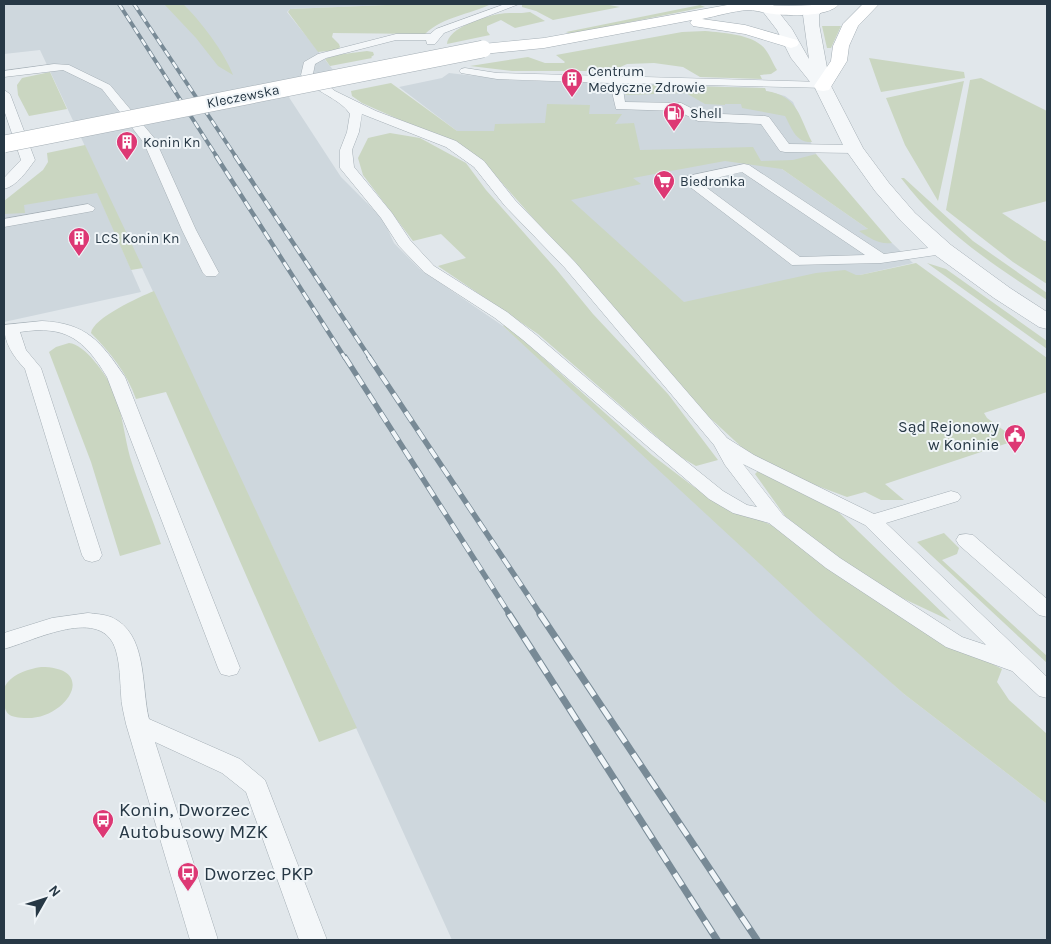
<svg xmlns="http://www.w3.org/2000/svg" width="1051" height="944" viewBox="0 0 1051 944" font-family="Karla,sans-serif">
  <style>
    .built { fill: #ced7dd }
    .green { fill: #cad6c1 }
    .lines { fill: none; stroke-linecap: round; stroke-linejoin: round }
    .service-casing { stroke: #a5afb6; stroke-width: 1 }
    .tertiary-casing { stroke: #a5afb6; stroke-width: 1 }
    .secondary-casing { stroke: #a5afb6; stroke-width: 1 }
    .service { fill: #f4f7f9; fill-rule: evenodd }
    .tertiary { fill: #f4f7f9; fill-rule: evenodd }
    .secondary { fill: #fff; fill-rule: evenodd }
    .rail-far3-casing { stroke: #788a96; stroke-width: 4 }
    .rail-far2-casing { stroke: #788a96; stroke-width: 4.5 }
    .rail-far1-casing { stroke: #788a96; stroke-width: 5.5 }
    .rail-casing { stroke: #788a96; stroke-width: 7 }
    .rail-far3 { stroke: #f0f5f8; stroke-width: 2.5; stroke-dasharray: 7; stroke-linecap: butt }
    .rail-far2 { stroke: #f0f5f8; stroke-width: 3; stroke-dasharray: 9; stroke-linecap: butt }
    .rail-far1 { stroke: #f0f5f8; stroke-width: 4; stroke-dasharray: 11; stroke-linecap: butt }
    .rail { stroke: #f0f5f8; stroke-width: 5; stroke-dasharray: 14; stroke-linecap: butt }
    .secondary-bridge-casing { stroke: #a5afb6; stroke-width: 18; stroke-linecap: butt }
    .secondary-bridge { stroke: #fff; stroke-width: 17 }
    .labels { text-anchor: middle; stroke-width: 4; stroke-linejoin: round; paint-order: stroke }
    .far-poi-label { font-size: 14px; fill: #273845; stroke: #f0f5f8; text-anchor: start }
    .far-street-label { font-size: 14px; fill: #273845; stroke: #f0f5f8 }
    .poi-label { font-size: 16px; fill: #273845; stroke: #f0f5f8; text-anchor: end }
    .near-poi-label { font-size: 19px; fill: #273845; stroke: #f0f5f8; text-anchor: start }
  </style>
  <rect width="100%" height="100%" fill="#e1e7eb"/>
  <path class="built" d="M4,4h406l-120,5 -3,3 47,59 -55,11 62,95 42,42 11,24 26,26 83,57 401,368 143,110v136h-595l-129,-285 -283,-605 -36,4z
    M449,73l61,7 255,8 1,3 19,5 8,6 23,52 -34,15 86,60 24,14 21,20 -53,12 -55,4 -165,39 -183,-187 -58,-44 43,-9z
    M86,167l55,125 -137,30v-111z"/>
  <path class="green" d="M164,4h19c17,16 42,49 50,71l-15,-9 -22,-28z
    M410,4h81c-22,11 -47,12 -66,30l-92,-1 -1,4 7,7 1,3 -2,3 -20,2 -30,-40 2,-3z
    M522,4h82l16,3 -67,13 -17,-9 -14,-4z
    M700,5l5,2 -134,27 -5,-2z
    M530,12l15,9 -30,7 -14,-8 -14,6v5l3,4 -43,9c1,-16 38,-28 52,-30 10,-2 20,0 31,-2z
    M822,26h19l-10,22h-4z
    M705,31c19,2 48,3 60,18 5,6 8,15 12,21l-6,4 -11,1 2,4 -62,-2 -17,-10 -29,-4 -27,1 -13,6 -17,1h-85l-42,-5 58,-9 17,6h19l1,-1 -9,-7 126,-23z
    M367,51l6,1 1,3 -3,2 1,1 -42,8 -5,-7 11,-4z
    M869,58l95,14 1,6 -84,14z
    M50,72l17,37 -38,7 -11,-21 -1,-10 5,-7z
    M981,78l66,33v90l-45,12 42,28h3v43l-34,-22 -67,-52 24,-130z
    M964,81l-26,120 -33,-56 -19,-47z
    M391,83l66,48h37l1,-7 50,-1 2,-19 43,1 -1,9h33l-7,10 19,-1 6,27 113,-3 8,14 32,-1 23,-6 76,89c-12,2 -23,-5 -33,-12l9,-2 -86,-60 -57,-8 -92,17 8,6 -70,16 113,102 132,-29 29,-3 11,5h4l56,-12 131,95v34l-63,21 3,5 30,22 -132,44 19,16h-23l-16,-8 -18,5 -48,-18 -51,-26 -40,-37 -213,-241 -27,-25 -106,-47 -10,-7 -1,-5z
    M646,85l119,3 1,3c32,5 33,25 46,51 -16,1 -20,-13 -27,-26l-43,-8 -1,-4h-16v1l-20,-1 -19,-11 -61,2 7,-7z
    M390,133l30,5 46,25 20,27 70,79 37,45 75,80 50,66 -22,6 -17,-10 -141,-122 -100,-68 28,-8 -25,-24 -28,7 -50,-66 -5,-17 10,-20z
    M85,145l58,123 -12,2 -34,-77 -73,12 1,8 -21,1v-13l39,-31 5,-8 -1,-9z
    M901,178h3l69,63 74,52v7c-52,-34 -108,-71 -146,-122z
    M927,263l19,6 101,72v8z
    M154,291l203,437 -38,14 -153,-350 -30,7c-9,-26 -26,-47 -45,-66 2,-15 48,-36 63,-42z
    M504,325l17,13 131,117 42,32 47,25 37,16 188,122 36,19 -5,13 12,18 38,34v70l-143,-110 -88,-78 -313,-290z
    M69,343c16,1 37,32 44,46 9,21 11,46 17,68 9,29 21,58 31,87l-41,12 -29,-94 -42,-110 7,-5z
    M759,470l70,33 122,118 -51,-24 -61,-38 -54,-43 -30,-42z
    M944,533l15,15 -2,6 -15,6 105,96v7l-130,-121z
    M41,667c59,0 25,54 -17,51 -17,-1 -20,-5 -20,-21 0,-5 -1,-9 3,-14 8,-10 22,-14 34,-16z"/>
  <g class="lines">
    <g class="service-casing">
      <path id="service" d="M505,4h14l-75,29 -9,11h-8l-1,-4h-30l-70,18 -11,6 -2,10 22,17 41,20 80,30 28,20 31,39 60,62 152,176 27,17 120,59 77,-23 7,2 3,4 -3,4 -72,22 161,154v21l-8,-2 -27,-25 -66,-24 -120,-79 -57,-45 -36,-10 -24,-14 -186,-159 -28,-22 -71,-46 -25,-26 -18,-28 -41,-50v-18l7,-18 3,-18c-10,-16 -35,-21 -49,-39l3,-13 14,-8 78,-20h34l6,-5zM362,114l84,33 28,20 31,39 60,62 149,177 11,20 32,42 -10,-2 -24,-14 -72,-58 -116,-99 -28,-22 -73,-46 -24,-26 -18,-27 -38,-46 -2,-17 7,-18zM743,464l122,61 121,120 -24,-8 -122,-79 -57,-43z
        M54,64l15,1 41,20 45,54 41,91 23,43 -3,3h-10l-3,-3 -21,-43 -38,-87 -42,-54 -39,-19 -59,7v-6z
        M465,68l32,5 326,9 6,4 -2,2 -205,-5 3,19 56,1 20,10 64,3 4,1 20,27 65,1 6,4 -6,4 -69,-1 -5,-1 -19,-27 -63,-3 -20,-10 -62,-2 -6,-26 -113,-4 -36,-6 -2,-2 2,-2z
        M4,90l6,4 25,66c-8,11 -18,26 -31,29v-11l17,-18 -17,-50z
        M744,164l5,1 135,89 59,-8 5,1 2,3 -2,3 -5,1 -62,9 -89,2 -111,-85 2,-3zM742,172l123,83 -65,2 -101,-75z
        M88,204l7,4 -2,3 -89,16v-8z
        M42,321c45,2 59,21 83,56l115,291 -3,6 -8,2 -8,-2 -3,-6 -111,-291c-23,-38 -41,-52 -87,-45l6,18 15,18 61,187 -3,5 -7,2 -7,-2 -3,-5 -57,-186c-12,-13 -21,-26 -21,-44z
        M966,534l7,1 74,64v18l-8,-2 -80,-70 -3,-5 3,-5z
        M88,613c7,1 15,1 23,4 37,16 30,69 38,102l91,40 25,21 62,160h-28l-53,-148 -24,-19 -67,-31 63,198h-28l-64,-216c-2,-10 -5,-20 -5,-30 -1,-14 -1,-29 -5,-43 -13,-47 -82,-10 -112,-2v-16l48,-15z"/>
    </g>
    <g class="tertiary-casing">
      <path id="tertiary" d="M769,4l4,1 19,24 17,30 -6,-44 8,-10h10l3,3 -5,7v9l11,60 33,64 26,35 26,30 36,32 59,43 37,24v17l-8,-2 -45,-29 -59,-43 -34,-34 -26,-30 -30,-42 -30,-61 -24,-30 -14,-28 -17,-22 3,-3z"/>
    </g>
    <g class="secondary-casing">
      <path id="secondary" d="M733,4l56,2 50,-2c-10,14 -57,12 -72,9 -6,-1 -13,-3 -19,-3 -15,1 -31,6 -46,9l43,6 52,15 2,3 -2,3 -6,2 -46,-14 -52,-8 -3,-3 2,-3 -148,28 -61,6 -6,-2 -2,-3 2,-3 6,-2 61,-6z
        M863,4h16l-21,22 -9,20 -2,15 -18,29 -6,1 -6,-1 -3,-4 17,-25 2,-15 10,-22z"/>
    </g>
    <use href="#service" class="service"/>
    <use href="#tertiary" class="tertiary"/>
    <use href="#secondary" class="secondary"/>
    <g class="rail-far3-casing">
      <path id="rail-far3" d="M119,4l98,153
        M134,4l102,153"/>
    </g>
    <g class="rail-far2-casing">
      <path id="rail-far2" d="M216,156l129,202
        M235,156l135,202"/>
    </g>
    <g class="rail-far1-casing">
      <path id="rail-far1" d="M345,357l165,258
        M369,357l172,258"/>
    </g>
    <g class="rail-casing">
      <path id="rail" d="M509,614l208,326
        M540,614l217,326"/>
    </g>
    <use href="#rail-far3" class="rail-far3"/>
    <use href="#rail-far2" class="rail-far2"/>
    <use href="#rail-far1" class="rail-far1"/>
    <use href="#rail" class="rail"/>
    <g class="secondary-bridge-casing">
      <path id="secondary-bridge" d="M4,144l479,-95"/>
    </g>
    <use href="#secondary-bridge" class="secondary-bridge"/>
  </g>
  <defs>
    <g id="building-pin" transform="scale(1.125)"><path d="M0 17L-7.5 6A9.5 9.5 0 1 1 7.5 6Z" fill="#dd3874" stroke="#f0f5f8"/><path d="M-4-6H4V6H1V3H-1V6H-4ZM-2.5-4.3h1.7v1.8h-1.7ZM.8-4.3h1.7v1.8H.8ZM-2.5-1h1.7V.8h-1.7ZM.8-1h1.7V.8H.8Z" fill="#fff"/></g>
    <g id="fuel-pin" transform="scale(1.125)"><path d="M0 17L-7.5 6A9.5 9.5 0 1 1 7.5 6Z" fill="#dd3874" stroke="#f0f5f8"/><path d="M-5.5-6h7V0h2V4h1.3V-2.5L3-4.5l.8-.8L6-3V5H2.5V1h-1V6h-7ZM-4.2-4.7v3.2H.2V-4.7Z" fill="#fff"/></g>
    <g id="supermarket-pin" transform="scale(1.125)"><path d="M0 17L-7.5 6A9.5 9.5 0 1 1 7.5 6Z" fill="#dd3874" stroke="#f0f5f8"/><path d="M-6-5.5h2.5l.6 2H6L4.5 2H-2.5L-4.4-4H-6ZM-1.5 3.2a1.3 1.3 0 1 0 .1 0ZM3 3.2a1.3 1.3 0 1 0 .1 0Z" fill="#fff"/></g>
    <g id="civic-pin" transform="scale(1.125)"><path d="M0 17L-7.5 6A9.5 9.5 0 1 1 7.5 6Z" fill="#dd3874" stroke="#f0f5f8"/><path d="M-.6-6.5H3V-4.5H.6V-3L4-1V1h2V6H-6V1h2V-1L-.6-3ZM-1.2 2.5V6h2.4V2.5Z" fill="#fff"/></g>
    <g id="bus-pin" transform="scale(1.125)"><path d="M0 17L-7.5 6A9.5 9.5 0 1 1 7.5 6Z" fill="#dd3874" stroke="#f0f5f8"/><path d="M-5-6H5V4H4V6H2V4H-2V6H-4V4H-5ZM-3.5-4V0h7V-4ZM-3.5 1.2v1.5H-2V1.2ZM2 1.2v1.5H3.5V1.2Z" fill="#fff"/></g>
  </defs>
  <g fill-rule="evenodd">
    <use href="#building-pin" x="572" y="79"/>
    <use href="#fuel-pin" x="674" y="113"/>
    <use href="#building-pin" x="127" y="142"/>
    <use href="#supermarket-pin" x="664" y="181"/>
    <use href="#building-pin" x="79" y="238"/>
    <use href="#civic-pin" x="1015" y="435"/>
    <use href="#bus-pin" x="103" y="820"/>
    <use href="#bus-pin" x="188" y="873"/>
  </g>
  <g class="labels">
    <g class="far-poi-label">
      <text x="588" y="76">Centrum<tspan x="588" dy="16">Medyczne Zdrowie</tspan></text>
      <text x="690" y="118">Shell</text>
      <text x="143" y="147">Konin Kn</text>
      <text x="680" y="186">Biedronka</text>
      <text x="95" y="243">LCS Konin Kn</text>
    </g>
    <g class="far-street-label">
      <text transform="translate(243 96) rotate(-11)" y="5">Kleczewska</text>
    </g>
    <g class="poi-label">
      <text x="999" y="432">Sąd Rejonowy<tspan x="999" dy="18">w Koninie</tspan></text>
    </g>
    <g class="near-poi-label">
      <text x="119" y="816">Konin, Dworzec<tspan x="119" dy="22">Autobusowy MZK</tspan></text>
      <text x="204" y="880">Dworzec PKP</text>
    </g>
  </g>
  <rect width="1051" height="944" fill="none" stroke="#273845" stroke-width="10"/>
  <g transform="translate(45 899) rotate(51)" stroke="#f0f5f8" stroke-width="4" paint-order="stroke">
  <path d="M0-4L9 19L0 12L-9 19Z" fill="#273845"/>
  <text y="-8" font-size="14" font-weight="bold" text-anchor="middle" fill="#273845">N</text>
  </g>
</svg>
